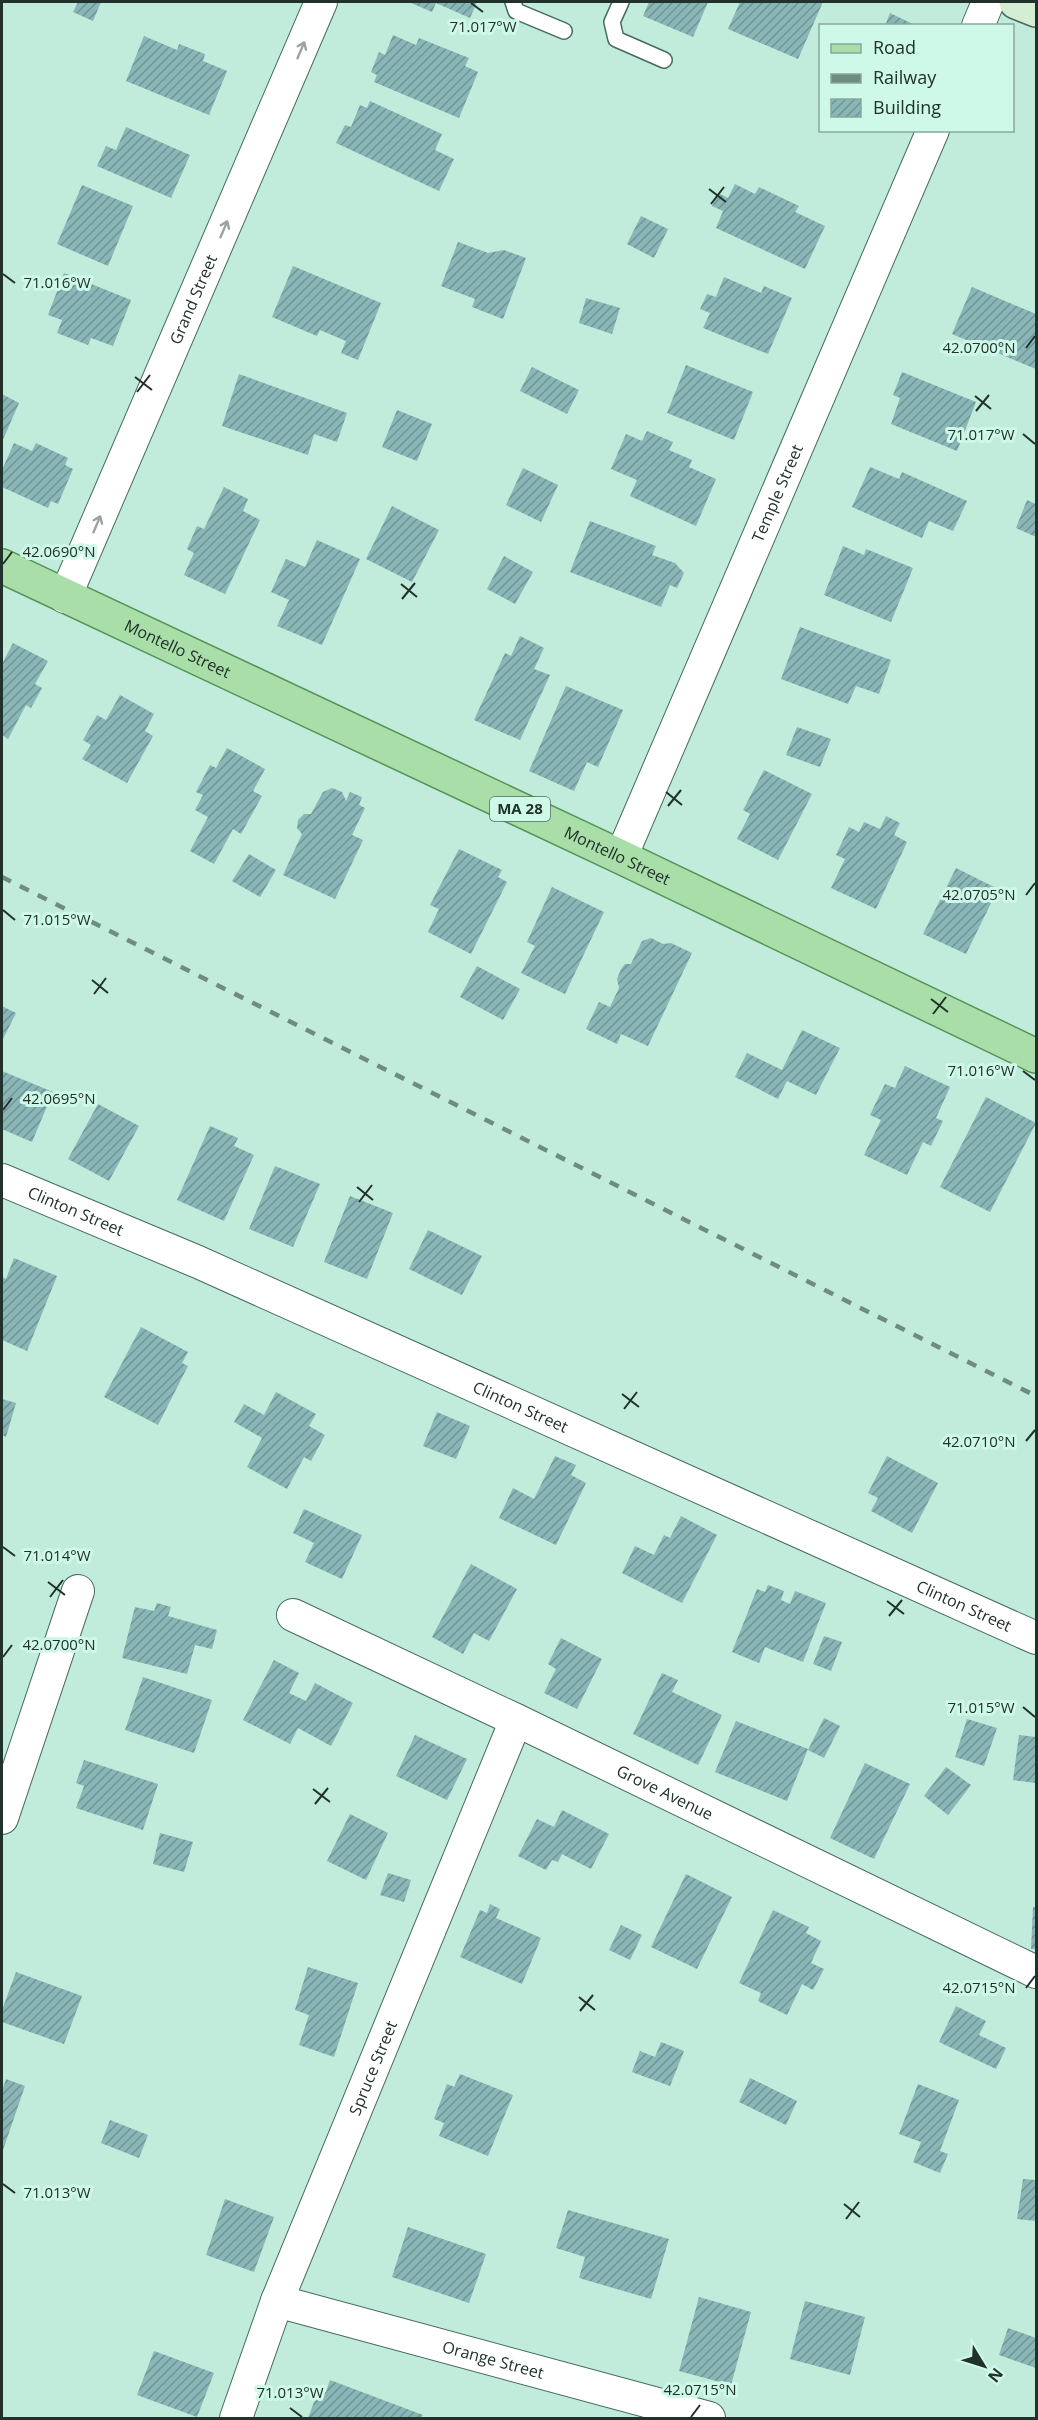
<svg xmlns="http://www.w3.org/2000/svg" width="1038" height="2420" viewBox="0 0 1038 2420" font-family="'Open Sans',sans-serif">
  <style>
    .building { fill: url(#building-hatch) }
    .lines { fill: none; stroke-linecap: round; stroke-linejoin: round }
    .lane-casing { stroke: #466b5e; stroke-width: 18 }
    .street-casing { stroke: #466b5e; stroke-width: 34 }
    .secondary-casing { stroke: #466b5e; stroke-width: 36 }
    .primary-casing { stroke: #549357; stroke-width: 36 }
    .lane { stroke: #fff; stroke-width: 15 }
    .street { stroke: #fff; stroke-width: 32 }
    .secondary { stroke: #d4eed4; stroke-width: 33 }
    .primary { stroke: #a9dea8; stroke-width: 33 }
    .rail { stroke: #6f8c81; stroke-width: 4.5; stroke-dasharray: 10 10; stroke-linecap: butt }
    .oneway { stroke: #9ba2a0 }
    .ticks { fill: none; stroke: #21312b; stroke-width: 2 }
    .labels { text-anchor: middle; stroke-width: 6; stroke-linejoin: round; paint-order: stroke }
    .shield { fill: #cef8e8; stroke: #556d64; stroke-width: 1.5 }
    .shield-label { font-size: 15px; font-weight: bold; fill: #21312b }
    .street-label { font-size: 16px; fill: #21312b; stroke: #cef8e8 }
    .ticks-label { font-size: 15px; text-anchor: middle; fill: #21312b; stroke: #cef8e8; stroke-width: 6; stroke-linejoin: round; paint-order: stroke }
  </style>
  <defs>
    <pattern id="building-hatch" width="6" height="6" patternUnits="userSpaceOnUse" patternTransform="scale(1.5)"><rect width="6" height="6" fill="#89b6b6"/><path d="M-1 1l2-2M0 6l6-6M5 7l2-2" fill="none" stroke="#709594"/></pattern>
  </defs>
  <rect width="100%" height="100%" fill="#c1ebdb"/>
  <path class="building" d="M78,2h23l-8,19 -20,-9z
    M412,2h65l-7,16 -34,-15 -4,9 -21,-9z
    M649,2h59l-15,35 -50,-21z
    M740,2h83l-25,57 -70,-30z
    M890,13l27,13h-32z
    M393,35l23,10 3,-7 50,20 -4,8 13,6 -19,46 -85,-36 3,-7 -6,-3 8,-20 6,3z
    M144,36l33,14 2,-6 26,10 -2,7 24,10 -18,44 -83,-34z
    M370,101l72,33 -7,16 19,9 -15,32 -103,-48 9,-18 6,2 9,-22 7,3z
    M126,127l64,28 -19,43 -74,-32 9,-20 10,4z
    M735,184l20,10 4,-7 40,19 -4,6 30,14 -20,43 -89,-41 7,-17 -11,-5 6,-13 10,5z
    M82,185l51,21 -25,60 -51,-22z
    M641,216l27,13 -14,29 -27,-14z
    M458,242l30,11 16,-3 22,8 -23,61 -31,-12 3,-8 -34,-13z
    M293,266l88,37 -23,57 -17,-7 5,-12 -26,-11 -3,6 -45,-19z
    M64,273l67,27 -18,46 -22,-8 -3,7 -31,-12 5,-13 -14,-5z
    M724,277l37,16 3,-7 28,12 -24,56 -65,-26 7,-15 -10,-4 7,-15 9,3z
    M972,287l64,27v55l-84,-35z
    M586,298l34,10 -8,26 -33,-11z
    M686,365l67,27 -19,48 -67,-27z
    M532,367l47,23 -12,24 -47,-23z
    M902,372l74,30 -19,49 -66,-27 9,-26 -7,-3z
    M239,374l108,39 -10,29 -23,-8 -6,21 -86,-29z
    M2,394l17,9 -17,39z
    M397,410l35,14 -15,37 -35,-14z
    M647,431l26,11 -4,8 23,10 -3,7 27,12 -20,47 -66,-30 7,-16 -26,-11 15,-35 16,7z
    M14,443l18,8 4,-8 32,15 -3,7 8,4 -15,35 -7,-3 -3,7 -46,-21v-17z
    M870,467l29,12 3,-7 65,29 -14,30 -24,-10 -7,17 -70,-31z
    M523,468l35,17 -17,37 -35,-17z
    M224,487l24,12 -5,12 17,9 -35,74 -41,-19 10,-22 -7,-4 10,-23 7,3z
    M1027,500l9,4v33l-20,-9z
    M392,506l47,24 -27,52 -46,-23z
    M590,521l66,25 -4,9 23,8 9,10 -7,15 -7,-3 -9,22 -91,-35z
    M317,540l43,19 -38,86 -45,-19 12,-26 -18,-8 15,-33 19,8z
    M843,546l21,9 2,-6 47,19 -22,54 -67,-27z
    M504,556l29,16 -18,32 -28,-15z
    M800,627l91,33 -12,34 -23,-8 -8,18 -67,-25z
    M520,636l24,12 -10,21 16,6 -30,65 -46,-20 31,-67 6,3z
    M13,643l35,18 -13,23 7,4 -11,20 -5,-3 -18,34 -6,-4v-71z
    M566,686l57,24 -25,57 -11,-5 -13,29 -45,-20z
    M120,695l34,19 -9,17 8,5 -26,47 -45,-24 9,-14 -8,-5 14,-25 9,5z
    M797,727l34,12 -11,28 -34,-12z
    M227,748l38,21 -12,22 9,5 -21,38 -8,-5 -19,35 -24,-13 18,-34 -13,-7 8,-15 -7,-3 14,-27 6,3z
    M764,770l48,24 -34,66 -41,-21 13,-25 -7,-4z
    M332,788l10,4 4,9 4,-9 12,5 -3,8 6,3 -13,27 11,5 -28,59 -52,-24 19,-41 -5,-6 1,-8 6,-6h7l12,-22z
    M886,816l14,7 -6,12 13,7 -31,67 -45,-21 14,-29 -9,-4 13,-28 10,5 5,-10 16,7z
    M459,849l43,21 -4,7 9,5 -36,72 -43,-22 11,-23 -9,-4z
    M249,854l27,16 -16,27 -28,-16z
    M956,868l42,21 -32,65 -43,-20z
    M552,887l52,25 -39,82 -44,-21 14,-27 -8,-4z
    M651,938l12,6 8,-1 21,10 -44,93 -27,-12 -4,10 -31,-15 13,-27 11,5 9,-19 -2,-9 4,-10 4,-5h6l11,-23z
    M477,966l43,23 -17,31 -43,-23z
    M2,1006l14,7 -14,28z
    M802,1030l38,18 -24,47 -29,-14 -9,18 -43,-22 12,-24 35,17z
    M905,1066l45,21 -14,31 7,3 -12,25 -8,-4 -16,33 -43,-20 17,-35 -11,-5 15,-31 10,4z
    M2,1071l51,21 -21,50 -30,-13z
    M986,1097l50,26 -46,89 -50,-25z
    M98,1104l41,22 -30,55 -41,-22z
    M210,1126l28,12 -4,8 20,9 -30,66 -47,-21z
    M275,1166l45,18 -27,63 -44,-18z
    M350,1196l43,17 -26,66 -43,-17z
    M428,1230l54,26 -20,39 -53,-26z
    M14,1258l43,18 -30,75 -25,-11v-63l4,2z
    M141,1327l47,25 -6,11 6,3 -30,59 -54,-28z
    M276,1392l40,22 -7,12 16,9 -14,26 -7,-4 -17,32 -40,-22 15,-29 -28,-16 10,-18 20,11z
    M2,1399l14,4 -10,34 -4,-2z
    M437,1412l33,14 -14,33 -33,-13z
    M555,1456l21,9 -5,10 15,8 -30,62 -57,-27 14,-30 21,11z
    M887,1456l51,27 -26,50 -41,-22 7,-13 -10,-5z
    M304,1509l58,26 -20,44 -37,-17 9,-19 -21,-10z
    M681,1516l36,19 -35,68 -60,-30 13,-27 19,9 10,-20 6,3z
    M471,1564l46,25 -28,52 -15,-8 -11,21 -31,-17z
    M768,1585l16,6 -3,9 9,4 5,-13 31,12 -23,59 -38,-15 -6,16 -27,-11 25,-63 8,3z
    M157,1603l14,4 -3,9 49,14 -5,19 -17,-4 -8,29 -65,-16 13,-51 19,4z
    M824,1636l18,6 -11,29 -18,-7z
    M561,1638l41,21 -25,50 -33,-16 12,-24 -8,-5z
    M274,1660l25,13 -10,20 17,8 9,-18 38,20 -22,43 -33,-18 -8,16 -47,-24z
    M662,1673l16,7 -6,12 50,23 -24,50 -65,-31z
    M143,1677l69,23 -18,53 -69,-23z
    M824,1718l16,8 -16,32 -16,-8z
    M967,1719l30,9 -13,38 -29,-9z
    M736,1721l72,28 -21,52 -72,-29z
    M415,1735l52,24 -20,41 -51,-24z
    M1019,1735l17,2v46l-23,-3z
    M84,1760l74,24 -15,46 -67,-22 8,-22 -8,-3z
    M865,1763l45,21 -36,75 -44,-21z
    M946,1767l25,18 -23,30 -24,-19z
    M562,1810l47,24 -18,35 -29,-15 -4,8 -6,-2 -6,10 -28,-14 19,-37 17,8z
    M350,1814l38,19 -22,47 -39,-19z
    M160,1833l33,9 -9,30 -31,-8z
    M388,1873l23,7 -7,22 -24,-7z
    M686,1874l46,23 -35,72 -46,-22z
    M490,1904l10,5 -4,9 45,20 -19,46 -62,-27 20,-47 7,3z
    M1033,1907h3v42h-5z
    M773,1910l36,17 -3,6 15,8 -10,22 13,6 -11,21 -11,-6 -15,31 -29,-14 3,-8 -22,-10z
    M621,1925l21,10 -12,25 -21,-10z
    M308,1967l50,16 -24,74 -35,-12 10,-30 -14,-5z
    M16,1972l66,24 -18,48 -62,-22v-12z
    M956,2006l30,15 -7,14 27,13 -10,21 -57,-27z
    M661,2042l23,9 -14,35 -38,-14 8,-21 15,6z
    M460,2074l53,21 -25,61 -49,-20 5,-13 -10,-4 13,-35 7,3z
    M750,2078l47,23 -11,24 -47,-23z
    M6,2079l19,7 -23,67v-62z
    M918,2084l41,16 -19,51 8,3 -8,19 -27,-11 8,-20 -22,-8z
    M110,2120l38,15 -9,23 -38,-15z
    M1023,2179l13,1v41l-19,-2z
    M225,2199l49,18 -20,55 -48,-17z
    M568,2210l101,29 -18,60 -72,-21 6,-21 -29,-9z
    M408,2227l78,27 -17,49 -77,-26z
    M699,2297l52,15 -20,73 -52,-14z
    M805,2301l60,16 -15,58 -60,-16z
    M1008,2328l28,10v30l-37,-13z
    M154,2351l60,22 -17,44 -60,-22z
    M330,2380l93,35 -2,3h-113l11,-29 7,3z"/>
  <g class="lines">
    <g class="lane-casing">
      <path id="lane" d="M513,2l3,9 48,20
        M621,2l-9,20 4,17 48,21"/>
    </g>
    <g class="street-casing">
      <g id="street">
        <path d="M978,26l10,-24"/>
        <path id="s1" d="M65,597l256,-595"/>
        <path id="s2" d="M621,857l312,-727"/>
        <path id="s3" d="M2,1180l196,82 838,376"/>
        <path id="s4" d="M293,1615l223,105 520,252"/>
        <path d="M2,1818l76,-227"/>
        <path id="s5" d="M277,2301l432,117"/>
        <path id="s6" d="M236,2418l41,-117 239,-581"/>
      </g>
    </g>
    <g class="secondary-casing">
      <path id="secondary" d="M1016,2l20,8"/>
    </g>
    <g class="primary-casing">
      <g id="primary">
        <path id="s7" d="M2,566l619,291 415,199"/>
      </g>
    </g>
    <use href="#lane" class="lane"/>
    <use href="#street" class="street"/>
    <use href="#secondary" class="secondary"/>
    <use href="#primary" class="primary"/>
    <path class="rail" d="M2,877l1034,519"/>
  </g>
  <defs><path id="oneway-shaft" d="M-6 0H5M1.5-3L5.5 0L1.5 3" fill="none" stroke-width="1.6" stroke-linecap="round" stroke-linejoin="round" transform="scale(1.5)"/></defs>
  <g class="oneway">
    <use href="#oneway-shaft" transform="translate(301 50) rotate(-67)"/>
    <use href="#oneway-shaft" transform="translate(224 229) rotate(-67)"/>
    <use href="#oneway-shaft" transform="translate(97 524) rotate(-67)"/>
  </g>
  <path class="ticks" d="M471,3l12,9M709,189l17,13M711,204l13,-17M3,274l12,9M1026,348l9,-12M135,377l17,13M137,392l13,-17M975,396l16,13M976,411l13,-16M1023,434l12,10M3,564l9,-12M401,584l16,13M402,599l13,-16M666,792l16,13M668,806l13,-16M1026,895l9,-12M3,910l12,10M92,980l16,13M94,994l12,-16M931,999l17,13M933,1014l13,-17M1023,1071l12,9M3,1110l9,-12M357,1187l16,13M359,1202l13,-17M622,1394l17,13M624,1409l13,-17M1026,1441l9,-11M3,1547l12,9M48,1582l17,13M50,1597l13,-17M887,1601l17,13M889,1616l13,-16M3,1657l9,-12M1023,1707l12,10M313,1789l17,13M315,1804l13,-16M1026,1988l9,-12M579,1997l16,13M580,2011l13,-16M3,2184l12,9M844,2204l16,13M846,2219l13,-17M290,2408l12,9M691,2417l9,-12"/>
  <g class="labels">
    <rect class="shield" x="490" y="797" width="60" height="24" rx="4.5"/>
    <g class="shield-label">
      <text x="520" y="814">MA 28</text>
    </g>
    <g class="street-label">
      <text dy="6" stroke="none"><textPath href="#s1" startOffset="324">Grand Street</textPath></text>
      <text dy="6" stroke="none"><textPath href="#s2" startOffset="396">Temple Street</textPath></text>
      <text dy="6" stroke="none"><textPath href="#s7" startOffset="194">Montello Street</textPath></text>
      <text dy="6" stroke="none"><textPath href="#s7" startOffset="680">Montello Street</textPath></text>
      <text dy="6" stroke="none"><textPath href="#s3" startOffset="80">Clinton Street</textPath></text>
      <text dy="6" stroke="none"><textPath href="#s3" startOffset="566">Clinton Street</textPath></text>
      <text dy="6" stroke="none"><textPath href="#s3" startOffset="1052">Clinton Street</textPath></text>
      <text dy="6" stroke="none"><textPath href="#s4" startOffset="412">Grove Avenue</textPath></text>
      <text dy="6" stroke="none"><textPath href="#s6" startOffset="376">Spruce Street</textPath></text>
      <text dy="6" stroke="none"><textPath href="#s5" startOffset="224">Orange Street</textPath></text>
    </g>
  </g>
  <g class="ticks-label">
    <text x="483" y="32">71.017°W</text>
    <text x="57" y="288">71.016°W</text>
    <text x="979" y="353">42.0700°N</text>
    <text x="981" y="440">71.017°W</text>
    <text x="59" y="557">42.0690°N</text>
    <text x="979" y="900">42.0705°N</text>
    <text x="57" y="925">71.015°W</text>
    <text x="981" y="1076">71.016°W</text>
    <text x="59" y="1104">42.0695°N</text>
    <text x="979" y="1447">42.0710°N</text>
    <text x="57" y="1561">71.014°W</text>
    <text x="59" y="1650">42.0700°N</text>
    <text x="981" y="1713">71.015°W</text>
    <text x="979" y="1993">42.0715°N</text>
    <text x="57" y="2198">71.013°W</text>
    <text x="700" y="2395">42.0715°N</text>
    <text x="290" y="2398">71.013°W</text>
  </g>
  <rect width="1038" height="2420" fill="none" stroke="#21312b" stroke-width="6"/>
  <rect x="819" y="24" width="195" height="108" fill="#cef8e8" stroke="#89a89c" stroke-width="1.5"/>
  <rect x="831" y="44" width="30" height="9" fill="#a9dea8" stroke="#89a89c" stroke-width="1.5"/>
  <text x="873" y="54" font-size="18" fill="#21312b">Road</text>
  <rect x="831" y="74" width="30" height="9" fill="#6f8c81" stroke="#89a89c" stroke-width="1.5"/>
  <text x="873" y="84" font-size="18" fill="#21312b">Railway</text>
  <rect x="831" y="99" width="30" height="18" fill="url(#building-hatch)" stroke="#89a89c" stroke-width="1.5"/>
  <text x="873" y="114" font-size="18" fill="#21312b">Building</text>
  <g transform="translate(984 2366) rotate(128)" stroke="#cef8e8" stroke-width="4.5" paint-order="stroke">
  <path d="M0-4.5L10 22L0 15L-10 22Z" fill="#21312b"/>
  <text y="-9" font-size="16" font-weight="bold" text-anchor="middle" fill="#21312b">N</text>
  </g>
</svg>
